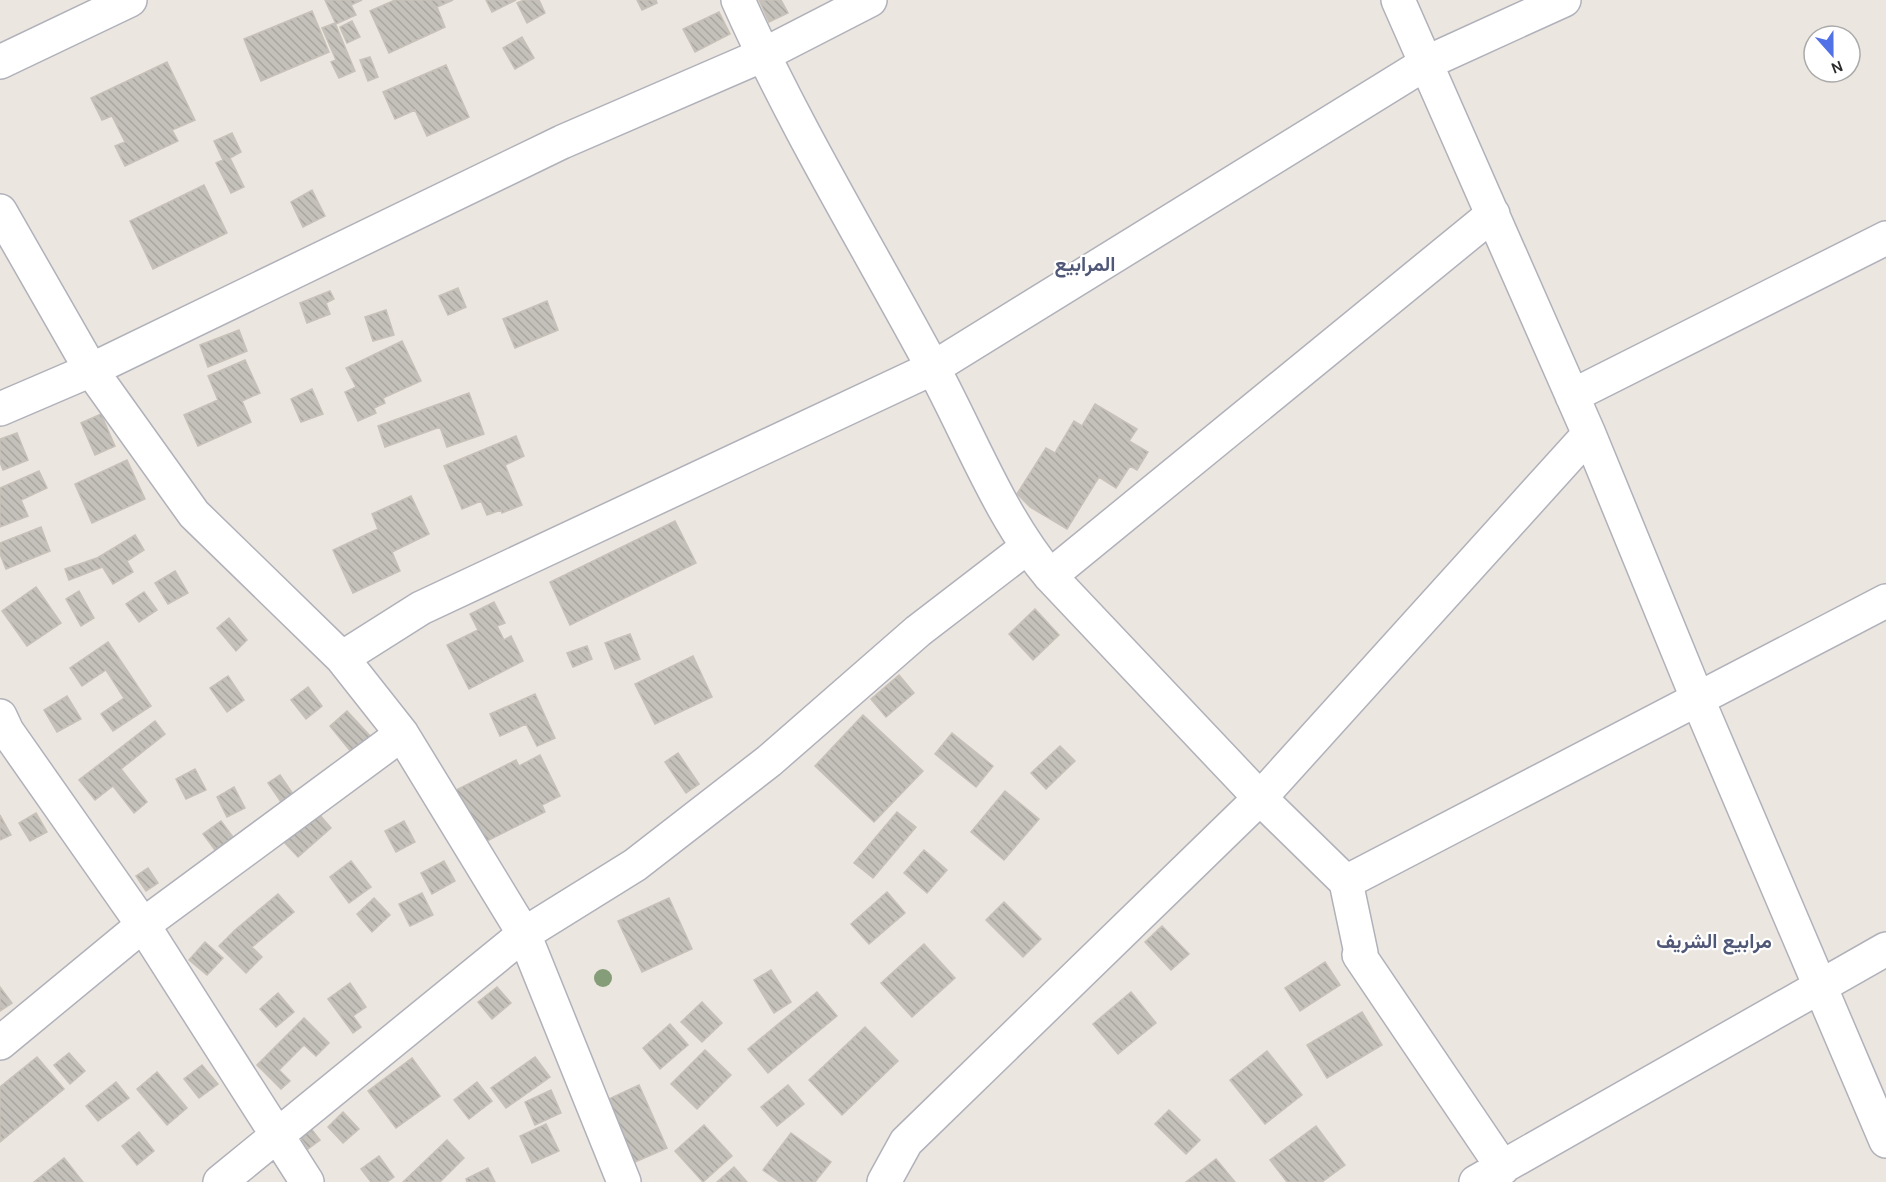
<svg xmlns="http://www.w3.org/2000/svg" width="1886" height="1182" viewBox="0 0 1886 1182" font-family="Karla,Vazirmatn,sans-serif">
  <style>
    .building { fill: url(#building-back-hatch); stroke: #c7c1b9; stroke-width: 1.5 }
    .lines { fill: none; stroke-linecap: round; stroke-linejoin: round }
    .minor-casing { stroke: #b0b1ba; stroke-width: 36 }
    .minor { stroke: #fff; stroke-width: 33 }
    .tree { fill: #859d78 }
    .labels { text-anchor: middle; stroke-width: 4.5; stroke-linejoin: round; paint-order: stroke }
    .neighbourhood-label { font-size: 20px; font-weight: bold; fill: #505877; stroke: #fff }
  </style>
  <defs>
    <pattern id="building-back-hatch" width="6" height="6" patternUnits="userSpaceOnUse" patternTransform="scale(1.5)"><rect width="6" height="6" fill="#c4c0ba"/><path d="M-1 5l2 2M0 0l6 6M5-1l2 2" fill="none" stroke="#a9a5a0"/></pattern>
  </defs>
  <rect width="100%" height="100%" fill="#ebe6df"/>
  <path class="building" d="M325,0h37l-11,5 5,10 -20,9z
    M395,0h58l-16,7 8,20 -56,26 -19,-42z
    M486,0h30l-24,12z
    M524,0h15l6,13 -18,10 -10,-20z
    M637,0h19l1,3 -15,7z
    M759,0h22l7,13 -19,9z
    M312,11l17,41 -68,29 -17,-42z
    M719,12l11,22 -35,18 -12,-23z
    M352,21l8,16 -13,6 -7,-16z
    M335,23l20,48 -16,7 -8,-16 5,-2 -14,-32z
    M522,37l12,21 -19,11 -12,-21z
    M370,57l8,20 -10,4 -8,-21z
    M167,62l28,58 -23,10 6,11 -53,25 -10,-20 10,-4 -13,-26 -10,4 -11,-22z
    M446,65l23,52 -42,19 -12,-26 -20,9 -12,-27z
    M232,133l9,19 -11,6 14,29 -13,6 -15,-30 7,-3 -9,-19z
    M204,185l23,48 -74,36 -23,-48z
    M312,190l13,26 -22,11 -12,-25z
    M458,288l8,19 -18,8 -9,-19z
    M330,291l4,8 -8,4 4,11 -23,9 -7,-20z
    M547,301l11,29 -43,18 -12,-29z
    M386,310l8,25 -21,6 -8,-24z
    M239,330l8,21 -39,16 -8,-22z
    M402,341l19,40 -38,17 2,5 -11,5 2,5 -18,8 -13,-29 11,-5 -10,-19z
    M245,360l15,33 -18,8 9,21 -53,24 -14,-31 34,-15 -10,-24z
    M312,389l11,25 -22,8 -10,-23z
    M469,393l15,41 -37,13 -7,-20 -55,20 -7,-21z
    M1095,404l42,25 -8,12 19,11 -11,18 -7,-4 -14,22 -17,-11 -32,52 -37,-22 -13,-13 29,-46 9,5 19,-32 8,5z
    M101,414l14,32 -20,9 -14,-32z
    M17,433l11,27 -25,10 -3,-8v-23z
    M516,436l8,20 -19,9 17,40 -20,8 -1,-3 -14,5 -6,-14 -19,8 -18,-43z
    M127,460l18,39 -53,24 -17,-39z
    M39,471l8,17 -26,12 7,16 -28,11v-39z
    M411,496l18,38 -37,18 8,19 -47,22 -20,-43 45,-21 -6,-15z
    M675,521l21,42 -126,62 -20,-43z
    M41,527l9,24 -44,18 -6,-15v-11z
    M135,535l9,15 -17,11 6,11 -20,12 -16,-26z
    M97,558l6,9 -34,13 -4,-11z
    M175,571l13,22 -20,11 -13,-21z
    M36,587l25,36 -34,23 -25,-35z
    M79,591l15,27 -13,8 -15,-27z
    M144,592l13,18 -18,12 -13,-18z
    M494,602l11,21 -8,3 7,14 7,-4 12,25 -54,28 -22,-44 31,-15 -8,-16z
    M1035,609l24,26 -26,25 -24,-26z
    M229,618l18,22 -11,11 -19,-23z
    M630,634l10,25 -25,10 -10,-26z
    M108,642l43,64 -38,25 -12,-17 23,-16 -18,-28 -24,16 -12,-18z
    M587,646l5,13 -19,8 -6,-14z
    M693,656l19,41 -57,27 -20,-40z
    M899,675l15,18 -28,24 -15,-18z
    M228,676l16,24 -17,12 -17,-24z
    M308,687l14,19 -16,13 -15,-19z
    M535,694l20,44 -18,8 -11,-22 -26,12 -10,-22z
    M67,696l14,23 -24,13 -13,-22z
    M347,711l27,29 -22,13 -22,-27z
    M863,715l60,56 -49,51 -59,-56z
    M155,721l10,13 -44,35 26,33 -13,11 -21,-27 -18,14 -16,-20z
    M952,733l41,33 -17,21 -41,-33z
    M1060,746l15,15 -29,28 -15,-16z
    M678,753l21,31 -13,9 -21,-31z
    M540,755l20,41 -18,9 3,7 -64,32 -27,-53 62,-31 3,6z
    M195,769l11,21 -20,9 -10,-20z
    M280,775l13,19 -12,8 -13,-19z
    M234,787l11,21 -18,9 -10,-20z
    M1005,791l34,28 -35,41 -33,-28z
    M897,812l19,15 -43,51 -19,-15z
    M36,813l11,19 -17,9 -11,-18z
    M318,813l13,15 -33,29 -14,-15z
    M0,815l11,20 -11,5z
    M221,821l12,16 -18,13 -12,-16z
    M404,821l11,21 -19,10 -11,-21z
    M924,850l23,20 -20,23 -23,-20z
    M351,861l20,26 -22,16 -19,-26z
    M444,861l11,20 -23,13 -11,-21z
    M148,868l10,15 -12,8 -10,-15z
    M887,892l18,21 -36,31 -18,-20z
    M422,893l11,22 -23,11 -11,-22z
    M278,894l16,18 -42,35 -17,-17z
    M374,898l16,17 -18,17 -15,-18z
    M669,898l23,51 -50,23 -24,-51z
    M1004,902l37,37 -18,18 -37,-37z
    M1162,926l27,28 -18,16 -26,-28z
    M235,930l27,27 -16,16 -27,-27z
    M205,942l18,16 -16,17 -18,-15z
    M924,944l31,34 -43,39 -31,-34z
    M1325,962l15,23 -40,26 -15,-23z
    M771,970l20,32 -17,11 -20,-33z
    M350,983l16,24 -13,9 8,11 -8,6 -25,-34z
    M0,987l12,16 -12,8z
    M497,987l14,16 -19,16 -14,-17z
    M817,992l20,24 -69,57 -20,-24z
    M1131,992l25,31 -38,31 -25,-30z
    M278,993l16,19 -18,15 -16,-18z
    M702,1002l20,21 -20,19 -21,-20z
    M1362,1012l20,33 -55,33 -20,-33z
    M304,1018l25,25 -13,13 -12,-11 -25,25 11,11 -9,8 -24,-24z
    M670,1024l18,21 -28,24 -17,-21z
    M865,1027l33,34 -56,54 -33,-35z
    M705,1050l26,25 -34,34 -26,-25z
    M1267,1051l35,44 -37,29 -35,-44z
    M69,1053l16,18 -15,13 -16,-19z
    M37,1057l27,32 -64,53v-55z
    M535,1057l15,20 -44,31 -15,-20z
    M412,1058l28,38 -44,32 -28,-37z
    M202,1065l16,19 -19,14 -15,-19z
    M157,1072l30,36 -20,17 -30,-36z
    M116,1082l13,16 -31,23 -12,-15z
    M477,1082l15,19 -23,18 -15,-19z
    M639,1085l28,63 -39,17 -28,-62z
    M788,1085l16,19 -27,22 -16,-19z
    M551,1090l10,23 -26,12 -10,-23z
    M1169,1110l31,30 -14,14 -31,-30z
    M343,1112l16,17 -16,14 -15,-16z
    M546,1124l13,27 -27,12 -12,-27z
    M704,1125l28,31 -29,26 -28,-31z
    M309,1126l11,14 -12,9 -10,-15z
    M1316,1126l29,39 -23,17h-35l-17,-22z
    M139,1132l15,19 -17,14 -15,-19z
    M791,1133l40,29 -16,20h-35l-17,-12z
    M447,1140l17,18 -24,24h-37z
    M379,1156l15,21 -7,5h-16l-10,-13z
    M64,1158l19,24h-49z
    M1216,1159l19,23h-49z
    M734,1167l13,15h-30z
    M488,1168l7,14h-28l-1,-3z"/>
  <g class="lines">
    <g class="minor-casing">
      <path id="minor" d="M738,0c56,126 129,245 194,366 38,70 67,149 118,210l210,222 86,84 15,71 -2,2 144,213
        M1398,0l191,434 109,266 188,441
        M0,62l130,-62
        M0,211l91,159 103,144 148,144 60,76 122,200 100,248
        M1572,396l314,-158
        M0,409l91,-39 471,-228 201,-87 107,-55
        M1050,576l443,-362
        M342,658l79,-50 512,-240 495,-306 136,-62
        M0,716l7,15 136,194 164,257
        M1346,882l540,-281
        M0,1043l143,-118 259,-191
        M220,1182l304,-248 111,-69 134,-104 149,-130 108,-83
        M884,1182l22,-40 354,-344 329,-364
        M1476,1182l410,-233"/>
    </g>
    <use href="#minor" class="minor"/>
  </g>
  <circle class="tree" cx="603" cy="978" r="9"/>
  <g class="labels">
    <g class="neighbourhood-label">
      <text x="1085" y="271">المرابيع</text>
      <text x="1714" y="948">مرابيع الشريف</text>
    </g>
  </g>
  <g transform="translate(1832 54) rotate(159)"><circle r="28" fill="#ffffff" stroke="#aaaaaa" stroke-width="1.5"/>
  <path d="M0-4.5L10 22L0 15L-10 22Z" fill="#5171e6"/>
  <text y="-9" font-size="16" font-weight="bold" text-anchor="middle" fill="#2b2b2b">N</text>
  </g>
</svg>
